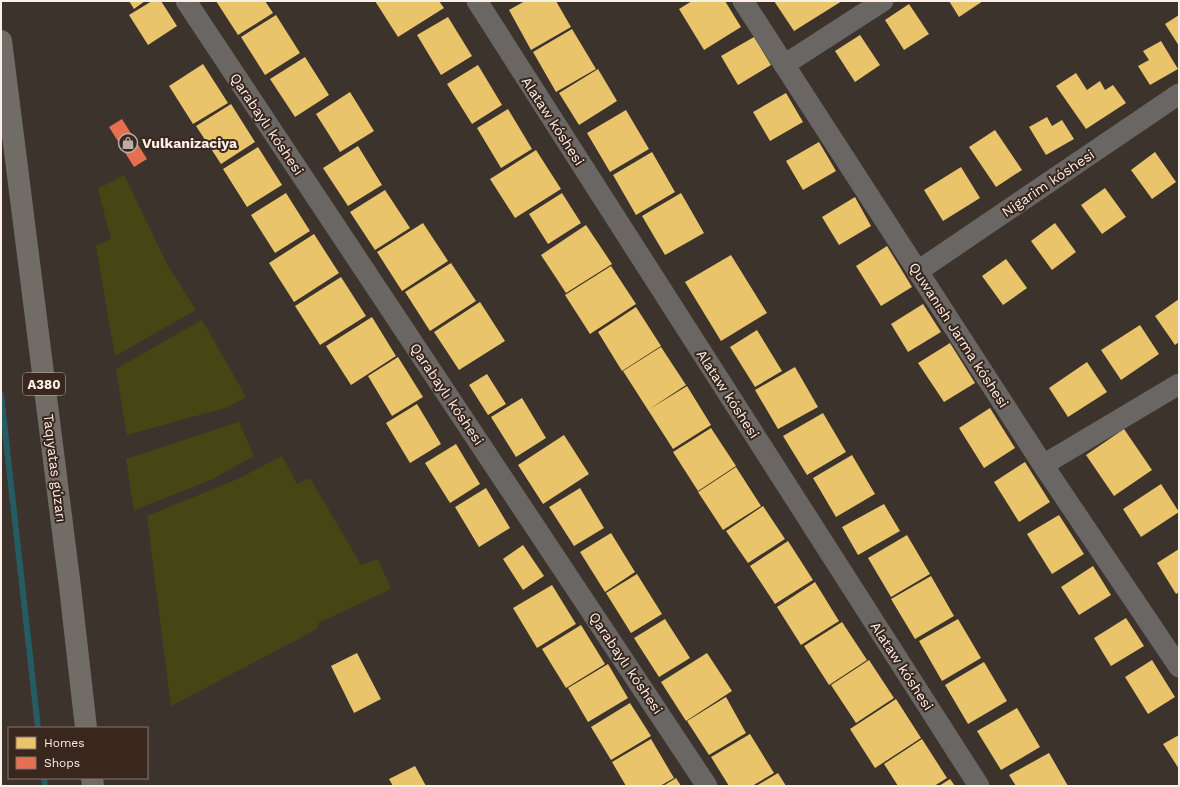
<svg xmlns="http://www.w3.org/2000/svg" width="1180" height="787" viewBox="0 0 1180 787" font-family="'Work Sans',sans-serif">
  <style>
    .green { fill: #464614 }
    .homes { fill: #e9c46a }
    .shops { fill: #e76f51 }
    .lines { fill: none; stroke-linecap: round; stroke-linejoin: round }
    .stream { stroke: #255c63; stroke-width: 6 }
    .street { stroke: #6a6664; stroke-width: 21 }
    .highway { stroke: #726c67; stroke-width: 22 }
    .labels { text-anchor: middle; stroke-width: 4; stroke-linejoin: round; paint-order: stroke }
    .shield { fill: #39271d; stroke: #c2b3ab; stroke-width: 1 }
    .shield-label { font-size: 13px; font-weight: bold; fill: #fcefe8 }
    .street-label { font-size: 14px; fill: #fcefe8; stroke: #39271d }
    .poi-label { font-size: 14px; font-weight: bold; fill: #fcefe8; stroke: #39271d; text-anchor: start }
  </style>
  <rect width="100%" height="100%" fill="#3d332d"/>
  <path class="green" d="M124,175l44,91 28,44 -81,46 -19,-110 15,-7 -13,-50z
    M202,320l44,77 -18,10 -101,28 -11,-66z
    M239,422l15,34 -43,24 -77,30 -8,-51z
    M282,456l15,28 13,-6 51,87 17,-6 13,30 -73,34 -1,6 -146,77 -24,-190 91,-37z"/>
  <path class="homes" d="M129,1h16l-11,8z
    M152,1h9l16,25 -29,19 -19,-30z
    M216,1h49l8,12 -35,22z
    M375,1h64l5,7 -46,29z
    M525,1h31l15,26 -40,23 -22,-40z
    M692,1h33l16,26 -37,23 -25,-41z
    M774,1h68l-48,30z
    M949,1h34l-24,16z
    M909,4l20,30 -25,16 -19,-30z
    M276,15l24,38 -35,22 -24,-38z
    M1179,15v31l-14,-22z
    M448,17l24,39 -31,19 -24,-40z
    M572,29l24,40 -40,23 -23,-40z
    M860,35l20,30 -25,17 -20,-31z
    M754,37l17,28 -33,20 -17,-29z
    M1161,41l17,28 -28,16 -12,-19 11,-6 -6,-9z
    M305,57l24,38 -34,22 -25,-38z
    M203,64l25,39 -35,21 -24,-38z
    M478,65l24,40 -30,19 -25,-40z
    M598,69l19,32 -38,24 -20,-32z
    M1076,73l11,17 13,-9 5,9 8,-5 13,18 -40,26 -30,-43z
    M350,92l24,39 -34,21 -24,-38z
    M786,93l17,29 -33,19 -17,-29z
    M231,104l24,38 -34,22 -25,-38z
    M508,109l24,40 -31,19 -24,-40z
    M626,110l23,39 -39,23 -23,-39z
    M1047,117l5,9 10,-6 12,19 -28,16 -17,-28z
    M995,130l27,40 -26,17 -27,-40z
    M819,142l17,29 -33,19 -17,-29z
    M358,146l24,39 -34,21 -25,-38z
    M258,147l24,38 -35,22 -24,-38z
    M536,150l25,39 -46,29 -25,-39z
    M652,152l23,40 -39,23 -23,-40z
    M1155,152l21,30 -24,17 -21,-29z
    M961,167l19,31 -37,23 -19,-31z
    M1105,188l21,29 -24,17 -21,-29z
    M385,190l25,38 -35,22 -25,-38z
    M286,193l24,38 -35,22 -24,-38z
    M562,193l19,30 -33,21 -19,-30z
    M681,193l23,40 -39,22 -23,-39z
    M855,197l16,29 -32,19 -17,-28z
    M423,223l25,38 -46,30 -25,-39z
    M1055,223l21,29 -24,18 -21,-29z
    M586,225l26,39 -46,29 -25,-38z
    M314,234l25,39 -45,29 -25,-39z
    M887,246l25,41 -31,19 -25,-40z
    M731,255l36,58 -46,28 -36,-59z
    M1006,259l21,29 -24,17 -21,-29z
    M451,263l25,38 -46,30 -25,-39z
    M611,266l25,38 -46,30 -25,-39z
    M341,277l25,39 -46,29 -25,-39z
    M1179,299v43l-4,3 -20,-29z
    M480,302l25,39 -46,29 -25,-38z
    M923,304l18,28 -33,20 -17,-28z
    M636,307l25,39 -39,25 -24,-39z
    M372,317l24,39 -45,29 -25,-39z
    M1140,325l19,29 -38,26 -20,-30z
    M757,330l25,41 -27,16 -25,-40z
    M950,343l25,40 -31,19 -26,-39z
    M661,347l25,38 -38,25 -25,-39z
    M398,357l25,40 -31,19 -24,-40z
    M1087,362l20,30 -39,25 -19,-29z
    M795,367l23,40 -40,22 -23,-39z
    M487,374l19,30 -18,11 -19,-30z
    M687,386l24,39 -38,24 -25,-39z
    M522,398l24,40 -30,19 -25,-40z
    M417,404l24,40 -31,19 -24,-40z
    M990,408l25,40 -31,20 -25,-40z
    M823,413l23,39 -39,23 -24,-39z
    M711,428l25,38 -38,25 -25,-39z
    M1124,429l28,41 -38,26 -28,-41z
    M564,435l25,39 -46,30 -25,-39z
    M456,444l24,40 -30,19 -25,-40z
    M852,455l23,39 -39,23 -23,-39z
    M1025,462l25,40 -31,20 -25,-40z
    M736,467l25,39 -38,24 -25,-38z
    M1161,484l18,28 -38,25 -18,-28z
    M486,488l24,40 -31,19 -24,-40z
    M580,488l24,40 -30,18 -25,-39z
    M884,504l16,27 -42,24 -16,-28z
    M763,506l22,33 -37,24 -22,-32z
    M1059,515l25,39 -32,20 -25,-40z
    M611,533l24,39 -30,20 -25,-40z
    M907,535l23,39 -39,23 -23,-39z
    M788,541l25,39 -38,24 -25,-38z
    M523,545l21,31 -21,14 -20,-31z
    M1179,549v43l-3,2 -19,-31z
    M1093,566l18,29 -32,20 -18,-28z
    M637,574l25,40 -31,19 -25,-40z
    M931,576l23,40 -39,23 -24,-40z
    M815,582l24,39 -38,24 -24,-38z
    M552,585l24,39 -39,24 -24,-40z
    M1126,618l18,28 -33,20 -17,-28z
    M665,619l25,39 -31,19 -25,-39z
    M958,619l23,39 -39,23 -23,-40z
    M842,622l25,38 -38,25 -25,-39z
    M581,625l24,39 -39,24 -24,-39z
    M357,653l24,46 -27,14 -23,-47z
    M707,653l25,38 -46,30 -25,-39z
    M869,660l25,38 -38,25 -25,-38z
    M1152,660l23,37 -27,17 -23,-37z
    M984,662l23,39 -39,23 -23,-39z
    M608,664l20,34 -40,24 -20,-34z
    M726,697l20,36 -37,22 -22,-34z
    M896,699l25,39 -46,30 -25,-39z
    M630,703l21,33 -40,24 -20,-33z
    M1017,708l23,39 -39,23 -24,-39z
    M750,734l24,39 -22,13h-23l-18,-29z
    M1179,735v34l-16,-25z
    M651,739l23,39 -14,8h-34l-14,-24z
    M922,739l25,39 -13,8h-36l-14,-22z
    M1049,753l19,33h-52l-7,-11z
    M415,766l11,20h-33l-4,-7z
    M778,773l8,13h-30z
    M676,778l5,8h-18z
    M950,779l5,7h-16z"/>
  <path class="shops" d="M122,119l25,40 -13,8 -25,-40z"/>
  <g class="lines">
    <path class="stream" d="M1,395l37,333
      M44,778l1,8"/>
    <path class="street" d="M186,1l521,785
      M477,1l502,785
      M743,1l300,464 136,202
      M784,65l99,-64
      M918,271l261,-177
      M1043,465l136,-81"/>
    <path class="highway" d="M1,41l69,546 16,141
      M92,778l1,8"/>
  </g>
  <defs>
    <g id="shop-ring" transform="scale(1)"><circle r="9.5" fill="#39271d" stroke="#b9ada7" stroke-width="1.5"/><path d="M-5-2.5h2.3a2.7 3.5 0 0 1 5.4 0H5L5.5 6h-11ZM-1.5-2.5h3a1.5 2.3 0 0 0-3 0Z" fill="#b9ada7"/></g>
  </defs>
  <g fill-rule="evenodd">
    <use href="#shop-ring" x="128" y="143"/>
  </g>
  <g class="labels">
    <rect class="shield" x="23" y="373" width="42" height="22" rx="3"/>
    <g class="shield-label">
      <text x="44" y="389">A380</text>
    </g>
    <g class="street-label">
      <text transform="translate(553 121) rotate(57)" y="5">Alataw kóshesi</text>
      <text transform="translate(267 124) rotate(56)" y="5">Qarabaylı kóshesi</text>
      <text transform="translate(1048 183) rotate(-34)" y="5">Nigarim kóshesi</text>
      <text transform="translate(959 335) rotate(57)" y="5">Quwanısh Jarma kóshesi</text>
      <text transform="translate(447 394) rotate(56)" y="5">Qarabaylı kóshesi</text>
      <text transform="translate(728 394) rotate(57)" y="5">Alataw kóshesi</text>
      <text transform="translate(55 468) rotate(83)" y="5">Taqıyatas gúzarı</text>
      <text transform="translate(626 663) rotate(56)" y="5">Qarabaylı kóshesi</text>
      <text transform="translate(902 666) rotate(57)" y="5">Alataw kóshesi</text>
    </g>
    <g class="poi-label">
      <text x="142" y="148">Vulkanizaciya</text>
    </g>
  </g>
  <rect width="1180" height="787" fill="none" stroke="#fcefe8" stroke-width="4"/>
  <rect x="8" y="727" width="140" height="52" fill="#39271d" stroke="#87776e"/>
  <rect x="16" y="737" width="20" height="12" fill="#e9c46a" stroke="#87776e"/>
  <text x="44" y="747" font-size="12" fill="#fcefe8">Homes</text>
  <rect x="16" y="757" width="20" height="12" fill="#e76f51" stroke="#87776e"/>
  <text x="44" y="767" font-size="12" fill="#fcefe8">Shops</text>
</svg>
